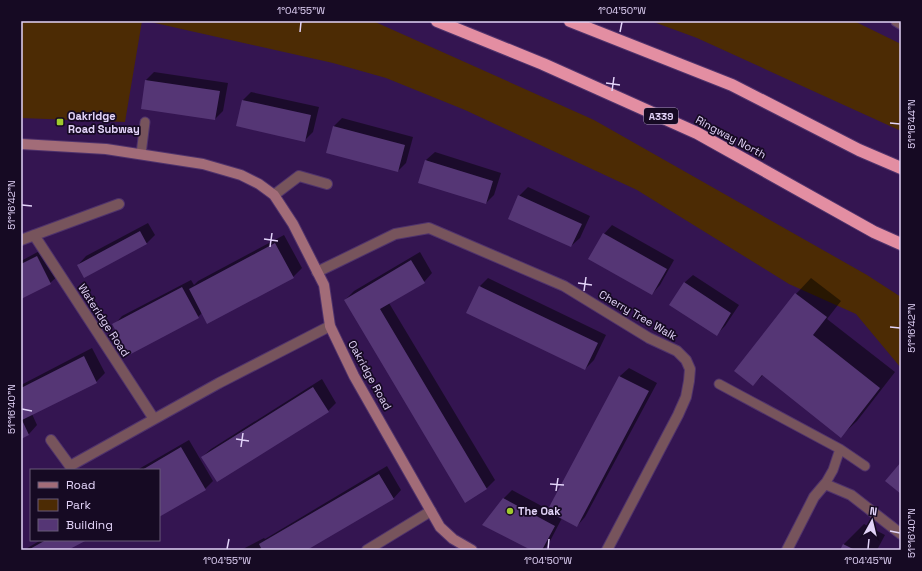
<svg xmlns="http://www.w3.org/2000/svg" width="922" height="571" viewBox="0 0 922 571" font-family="'Space Grotesk',sans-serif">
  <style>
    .green { fill: #4c2b04 }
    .shadow { fill: #0007 }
    .building { fill: #553675 }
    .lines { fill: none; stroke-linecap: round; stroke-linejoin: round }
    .lane-casing { stroke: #50336c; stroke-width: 11 }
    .street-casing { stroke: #50336c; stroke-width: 12 }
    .secondary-casing { stroke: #50336c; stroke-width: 12 }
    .highway-casing { stroke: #50336c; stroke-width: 14 }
    .lane { stroke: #77545c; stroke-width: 9 }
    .street { stroke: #77545c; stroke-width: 10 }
    .secondary { stroke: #a26c78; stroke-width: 10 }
    .highway { stroke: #e38ea2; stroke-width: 12 }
    .ticks { fill: none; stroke: #e2d3f8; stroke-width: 1.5 }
    .poi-dot { fill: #9fca2d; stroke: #160a23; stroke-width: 1.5 }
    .labels { text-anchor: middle; stroke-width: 3.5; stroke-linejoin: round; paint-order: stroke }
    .shield { fill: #160a23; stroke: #a597b8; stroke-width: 1 }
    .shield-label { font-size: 10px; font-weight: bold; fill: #e2d3f8 }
    .poi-label { font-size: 11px; font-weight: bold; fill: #e2d3f8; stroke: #160a23; text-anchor: start }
    .street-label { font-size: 11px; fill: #e2d3f8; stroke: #160a23 }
    .neatline { fill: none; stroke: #e2d3f8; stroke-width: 1.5 }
    .ticks-label { font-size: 10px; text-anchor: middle; fill: #e2d3f8 }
  </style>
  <rect width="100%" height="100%" fill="#341551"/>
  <path class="green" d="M21,21h121l-17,101 -104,-4z
    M146,21h227l221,99 273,155 34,22v71l-45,-54 -67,-30 -152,-94 -172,-80 -79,-32 -53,-15z
    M651,21h203l47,23v87l-204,-93z"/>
  <path class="shadow" d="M154,72l74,11 -5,28 -8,8 -69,-39z
    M251,92l68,15 -6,25 -8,8 -68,-15 6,-25z
    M342,118l71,19 -7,26 -8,8 -65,-44z
    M435,152l66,21 -7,22 -8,8 -60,-43z
    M528,187l62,29 -10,22 -9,8 -52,-50z
    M148,223l7,12 -8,8 -69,22 8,-9z
    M612,225l62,35 -14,25 -8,9 -48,-60z
    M284,235l18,33 -9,9 -91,36 -4,4 -84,8 8,-9 69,-36 3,5 4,-4z
    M45,248l14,27 -9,8 -29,15v-37z
    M420,252l12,21 -8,9 -35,21 106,177 -8,8 -21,13 -121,-201 9,-9z
    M693,275l46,30 -14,21 -9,9 -32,-52z
    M488,278l118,57 -12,25 -9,9 -105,-83z
    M811,278l30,23 -14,18 68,53 -38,49 -16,15 -78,-61 -10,10 -18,-14 61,-77z
    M92,348l13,25 -9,9 -64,32 5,11 -8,9 -8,4v-53z
    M629,368l28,15 -72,134 -8,9 -15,-8 -14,27 -5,5h-10l-30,-51 9,-9 37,20 71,-134z
    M322,379l14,24 -8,8 -126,46 9,-8z
    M189,440l24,41 -8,8 -46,27v-46h-22z
    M387,466l14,24 -8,9 -88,51h-64l23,-12 1,1z
    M864,524l21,11 -8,15h-36l3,-6z
    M41,540h43l-18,10h-42z"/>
  <path class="building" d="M145,80l75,11 -5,29 -74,-11z
    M242,100l69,15 -6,27 -69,-16z
    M333,126l72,19 -7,27 -72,-19z
    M425,160l68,21 -7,23 -68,-21z
    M518,195l64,29 -11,23 -63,-28z
    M140,231l7,13 -63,34 -7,-13z
    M603,233l64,36 -15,26 -64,-36z
    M275,243l19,35 -87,46 -18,-35z
    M37,256l14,28 -30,15v-35z
    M411,260l14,23 -45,26 107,180 -22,14 -121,-203z
    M684,282l47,31 -14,23 -48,-31z
    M479,286l119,57 -13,27 -119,-57z
    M182,287l17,31 -70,37 -17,-31z
    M795,293l32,24 -14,18 67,53 -39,50 -79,-63 -9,11 -19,-15z
    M84,356l13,27 -75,37 7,15 -8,4v-51z
    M619,376l30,15 -72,136 -30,-16z
    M313,387l16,25 -112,70 -16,-25z
    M181,447l25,43 -47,27v-47h-17z
    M901,462v32l-16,-13z
    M379,474l15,25 -87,51h-45l-3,-6z
    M503,498l52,28 -13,24h-11l-49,-25z
    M46,540h41l-19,10h-40z
    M843,544l12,6h-15z"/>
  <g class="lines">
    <g class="lane-casing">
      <path id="lane" d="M141,154l4,-32
        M719,384l121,65 25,17
        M825,484l8,-14 7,-21"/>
    </g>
    <g class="street-casing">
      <path id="street" d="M896,21l5,3
        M274,195l25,-19 28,8
        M34,235l120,184
        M21,240l98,-36
        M317,272l78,-38 34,-6 135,58 85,52 28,13 9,9 4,9 -1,12 -3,16 -8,18 -71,135
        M51,440l19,26 149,-83 111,-57
        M367,550l64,-39
        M787,550l27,-53 11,-13 26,11 50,39"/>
    </g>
    <g class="secondary-casing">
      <path id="secondary" d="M21,144l85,5 97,15 38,11 18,9 15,11 19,29 31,61 6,41 24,50 86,151 13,12 19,11"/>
    </g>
    <g class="highway-casing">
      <path id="highway" d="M437,21l106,43 154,69 177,99 27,12
        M570,21l162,64 127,65 42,18"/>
    </g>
    <use href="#lane" class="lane"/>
    <use href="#street" class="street"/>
    <use href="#secondary" class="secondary"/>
    <use href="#highway" class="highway"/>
  </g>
  <path class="ticks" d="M300,32l1,-10M620,32l2,-10M606,83l14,2M612,91l2,-14M890,123l10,1M22,205l10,1M264,239l14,2M270,247l2,-14M578,283l14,2M584,291l2,-14M890,327l10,1M22,409l10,2M236,439l13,2M241,447l2,-14M550,484l14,1M556,491l2,-13M890,531l10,2M227,549l2,-10M548,549l1,-10M868,549l1,-10"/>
  <g class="poi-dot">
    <rect x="56" y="118" width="8" height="8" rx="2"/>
    <circle cx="510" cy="511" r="4"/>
  </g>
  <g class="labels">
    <rect class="shield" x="644" y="108" width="34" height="16" rx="3"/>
    <g class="shield-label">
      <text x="661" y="120">A339</text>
    </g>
    <g class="poi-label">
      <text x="68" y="120">Oakridge<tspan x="68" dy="13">Road Subway</tspan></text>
      <text x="518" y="515">The Oak</text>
    </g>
    <g class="street-label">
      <text transform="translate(731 137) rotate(28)" y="4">Ringway North</text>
      <text transform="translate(638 315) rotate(30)" y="4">Cherry Tree Walk</text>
      <text transform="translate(104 320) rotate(57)" y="4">Wateridge Road</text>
      <text transform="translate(370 375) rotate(61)" y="4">Oakridge Road</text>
    </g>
  </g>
  <rect width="922" height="571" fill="none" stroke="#160a23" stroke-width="44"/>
  <rect x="30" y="469" width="130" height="72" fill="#160a23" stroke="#685a78"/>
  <rect x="38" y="482" width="20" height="6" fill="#a26c78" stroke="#685a78"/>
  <text x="66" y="489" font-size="12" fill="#e2d3f8">Road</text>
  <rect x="38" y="499" width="20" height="12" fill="#4c2b04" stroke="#685a78"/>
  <text x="66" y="509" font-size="12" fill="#e2d3f8">Park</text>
  <rect x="38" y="519" width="20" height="12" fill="#553675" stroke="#685a78"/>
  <text x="66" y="529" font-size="12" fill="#e2d3f8">Building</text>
  <g transform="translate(872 521) rotate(8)" stroke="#160a23" stroke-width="3" paint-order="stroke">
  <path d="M0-3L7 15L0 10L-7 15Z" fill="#e2d3f8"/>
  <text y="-6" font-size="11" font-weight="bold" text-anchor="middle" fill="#e2d3f8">N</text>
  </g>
  <rect x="22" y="22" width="878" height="527" class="neatline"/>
  <g class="ticks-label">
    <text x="301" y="14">1°04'55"W</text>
    <text x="622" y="14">1°04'50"W</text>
    <text transform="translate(911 124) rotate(-90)" y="4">51°16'44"N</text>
    <text transform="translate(11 205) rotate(-90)" y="4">51°16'42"N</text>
    <text transform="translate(911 328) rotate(-90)" y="4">51°16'42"N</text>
    <text transform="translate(11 409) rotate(-90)" y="4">51°16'40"N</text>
    <text transform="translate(911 533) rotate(-90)" y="4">51°16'40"N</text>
    <text x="227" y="564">1°04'55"W</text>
    <text x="548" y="564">1°04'50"W</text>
    <text x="868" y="564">1°04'45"W</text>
  </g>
</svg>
